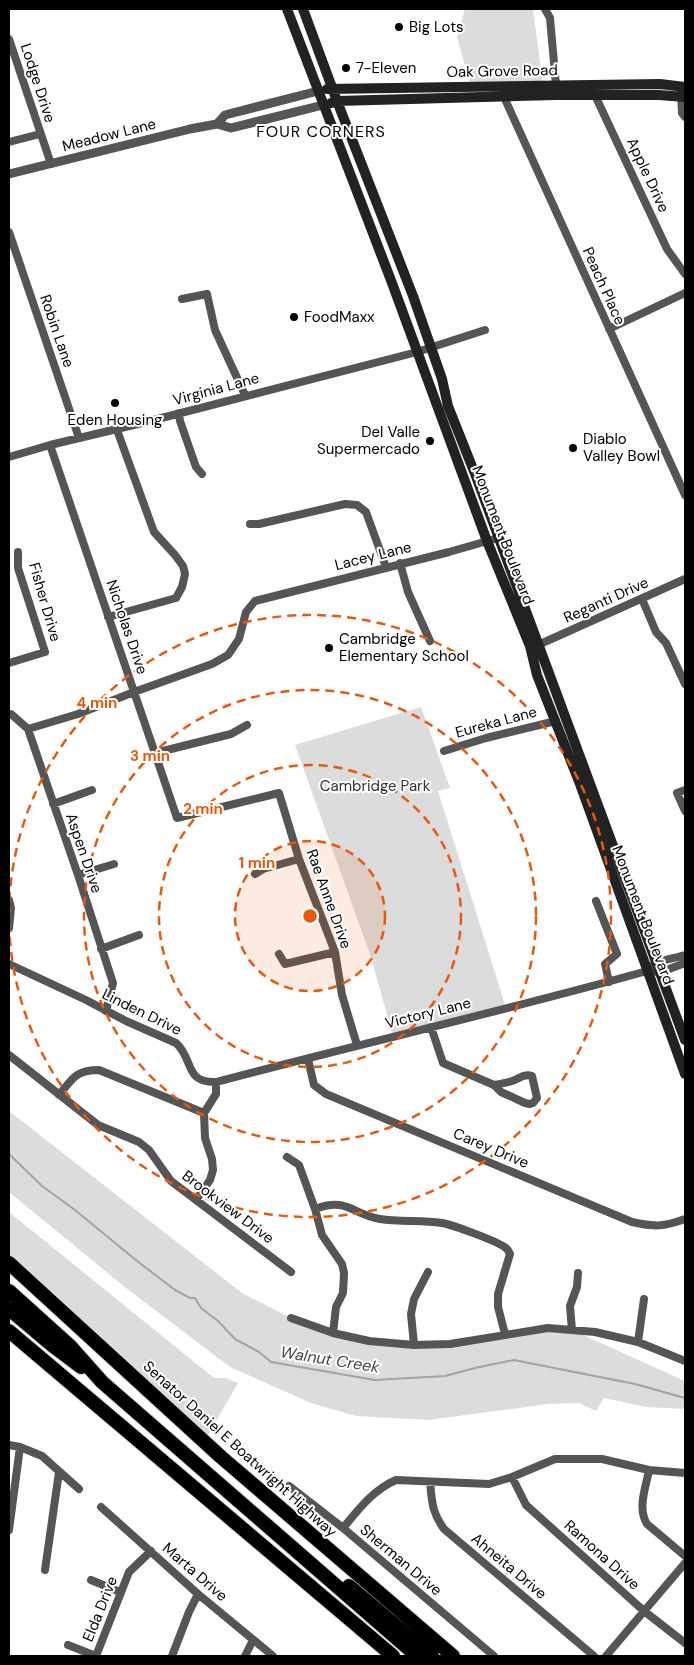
<svg xmlns="http://www.w3.org/2000/svg" width="694" height="1665" viewBox="0 0 694 1665" font-family="'DM Sans',sans-serif">
  <style>
    .green { fill: #dcdcdc }
    .lines { fill: none; stroke-linecap: round; stroke-linejoin: round }
    .stream { stroke: #a3a3a3; stroke-width: 2 }
    .motorway-casing { stroke: #dbdbdb; stroke-width: 16 }
    .minor { stroke: #555; stroke-width: 8 }
    .tertiary { stroke: #555; stroke-width: 9 }
    .secondary { stroke: #222; stroke-width: 10 }
    .motorway { stroke: #000; stroke-width: 14 }
    .ring { fill: none; stroke: #e8590c; stroke-width: 2.5; stroke-dasharray: 9 6 }
    .poi-dot { fill: #000; stroke: #fff; stroke-width: 2 }
    .labels { text-anchor: middle; stroke-width: 4; stroke-linejoin: round; paint-order: stroke }
    .poi-label { font-size: 15px; fill: #000; stroke: #fff; text-anchor: start }
    .street-label { font-size: 15px; fill: #000; stroke: #fff }
    .park-label { font-size: 15px; fill: #333; stroke: #fff }
    .neighbourhood-label { font-size: 16px; letter-spacing: 1px; fill: #000; stroke: #fff }
    .water-label { font-size: 16px; font-style: italic; fill: #444; stroke: #fff }
    .centre { fill: #e8590c; stroke: #fff; stroke-width: 2.5 }
    .ring-label { font-size: 15px; text-anchor: middle; font-weight: bold; fill: #e8590c; stroke: #fff; stroke-width: 4; stroke-linejoin: round; paint-order: stroke }
  </style>
  <rect width="100%" height="100%" fill="#fff"/>
  <path class="green" d="M465,9h68l10,76 -72,2 -14,-50z
    M421,707l29,81 -12,3 68,217 -113,28 -23,-82 -75,-209z
    M9,1111l233,182 49,25 42,15 81,12 158,-15 113,51v28l-39,-2 -42,-9 -8,13 -17,-8 -31,1 -119,16 -73,-4 -45,-13 -81,-36 -104,-79 -117,-96z
    M9,1212l205,166h12l12,5 -34,59 -195,-179z"/>
  <g class="lines">
    <path class="stream" d="M9,1154l33,32 33,24 62,51 38,29 15,8h5l6,10 17,13 17,18 24,13 12,10 104,18 70,-4 30,-8 39,-8 121,24 50,14"/>
    <g class="motorway-casing">
      <path id="motorway" d="M9,1263l212,194 232,199
        M9,1291l61,55 32,36 315,274
        M9,1309l44,37 28,21
        M9,1331l384,325
        M349,1586l83,70"/>
    </g>
    <path class="minor" d="M545,9l5,9 6,67
      M9,39l42,125
      M503,91l1,6 181,398
      M593,91l74,158 18,25
      M681,93l1,20 3,4
      M9,142l31,-8
      M9,232l70,206
      M182,299l25,-5 8,36 30,65
      M609,329l76,-36
      M179,413l1,8 16,46 6,7
      M50,445l127,373 102,-25 20,66 36,93 7,43 15,50
      M9,457l41,-12 96,-23 271,-70 68,-22
      M250,524h9l86,-20 12,1 9,7 20,55
      M400,563l8,29 22,49
      M642,599l14,33 10,11 19,41
      M108,617l68,-19 6,-11 3,-13 -2,-8 -8,-11 -21,-23 -37,-102
      M538,645l147,-66
      M9,663l36,-11 -27,-84v-16
      M9,714h2l17,15 50,146 35,108 -7,28
      M28,729l50,-15 56,-22 78,-28 16,-9 11,-16 7,-27 9,-11 194,-49 49,-14
      M444,751l42,-13 70,-17
      M155,753l76,-19 16,-9
      M685,790l-8,3 8,18
      M53,804l39,-14
      M255,874l8,-5 36,-10
      M78,875l36,-11
      M9,900l2,8 -2,20
      M596,901l21,53 -12,10 4,18
      M101,949l38,-14
      M279,954l6,10 50,-12
      M9,964l77,36 40,21 50,22c18,16 8,40 40,39 143,-38 288,-71 431,-111l14,1 24,-9
      M654,964c7,-4 22,-6 31,-9
      M431,1027l12,36 51,22 7,7 24,11 5,1 3,-1 4,-5 -5,-22c-8,-3 -13,3 -20,5 -6,2 -12,3 -18,4
      M9,1055l89,70 41,17 10,8 22,31 120,91
      M308,1059l6,26 12,9 306,128c23,5 31,5 53,-3
      M59,1095c14,-17 17,-25 40,-25l105,43 1,25 7,21 1,11 -3,10 -14,20
      M204,1113l12,-19v-12
      M287,1157l12,8 16,44 7,26 20,29 2,9 -1,20 -7,14 -3,26
      M315,1209c32,-12 37,5 65,10 20,3 42,1 62,4 11,2 55,18 64,25 3,3 2,3 4,6l-12,40v13l7,27
      M291,1318l42,15 36,8 45,4 36,-1 98,-16 47,4 43,10 47,19
      M572,1330l-2,-24 7,-19 1,-14
      M638,1342l6,-43
      M414,1345l-3,-31 3,-15 14,-27
      M9,1445l11,2 22,9 37,33
      M649,1470c-3,17 -12,38 -2,54l38,32
      M512,1477l14,28 118,106 41,32
      M430,1482c2,21 2,30 14,47l150,127
      M289,1486l54,42 151,128
      M101,1507l97,87 75,62
      M343,1528c16,-19 30,-38 53,-48l93,4 23,-7 43,-18h47l47,11 36,3
      M9,1530l11,-83
      M45,1570l14,-98
      M91,1580l29,12
      M68,1645l28,11
      M96,1656l33,-84 22,-21
      M172,1656l17,-44 9,-18
      M245,1656l8,-16
      M606,1656l79,-93"/>
    <path class="tertiary" d="M217,124l8,-9 93,-24
      M9,174l181,-45 27,-5 14,4 92,-23"/>
    <path class="secondary" d="M287,9l105,274 95,258 43,105 7,29 43,109 105,290
      M303,9l34,92 76,195 29,83 6,27 29,73 208,561
      M327,89l333,-5 25,3
      M331,103l6,-2 219,-6h103l26,2"/>
    <use href="#motorway" class="motorway"/>
  </g>
  <circle cx="310" cy="916" r="75" fill="#e8590c" fill-opacity=".12"/>
  <g class="ring">
    <circle cx="310" cy="916" r="75"/>
    <circle cx="310" cy="916" r="151"/>
    <circle cx="310" cy="916" r="226"/>
    <circle cx="310" cy="916" r="301"/>
  </g>
  <g class="poi-dot">
    <circle cx="399" cy="27" r="5"/>
    <circle cx="346" cy="68" r="5"/>
    <circle cx="294" cy="317" r="5"/>
    <circle cx="115" cy="403" r="5"/>
    <circle cx="430" cy="441" r="5"/>
    <circle cx="573" cy="448" r="5"/>
    <circle cx="329" cy="648" r="5"/>
  </g>
  <g class="labels">
    <g class="poi-label">
      <text x="409" y="32">Big Lots</text>
      <text x="356" y="73">7-Eleven</text>
      <text x="304" y="322">FoodMaxx</text>
      <text x="115" y="425" text-anchor="middle">Eden Housing</text>
      <text x="420" y="437" text-anchor="end">Del Valle<tspan x="420" dy="17">Supermercado</tspan></text>
      <text x="583" y="444">Diablo<tspan x="583" dy="17">Valley Bowl</tspan></text>
      <text x="339" y="644">Cambridge<tspan x="339" dy="17">Elementary School</tspan></text>
    </g>
    <g class="street-label">
      <text transform="translate(502 71) rotate(-1)" y="5">Oak Grove Road</text>
      <text transform="translate(38 83) rotate(72)" y="5">Lodge Drive</text>
      <text transform="translate(109 135) rotate(-14)" y="5">Meadow Lane</text>
      <text transform="translate(648 175) rotate(65)" y="5">Apple Drive</text>
      <text transform="translate(604 286) rotate(66)" y="5">Peach Place</text>
      <text transform="translate(57 331) rotate(71)" y="5">Robin Lane</text>
      <text transform="translate(216 389) rotate(-15)" y="5">Virginia Lane</text>
      <text transform="translate(503 535) rotate(69)" y="5">Monument Boulevard</text>
      <text transform="translate(373 556) rotate(-14)" y="5">Lacey Lane</text>
      <text transform="translate(606 600) rotate(-24)" y="5">Reganti Drive</text>
      <text transform="translate(45 602) rotate(74)" y="5">Fisher Drive</text>
      <text transform="translate(127 627) rotate(71)" y="5">Nicholas Drive</text>
      <text transform="translate(496 722) rotate(-15)" y="5">Eureka Lane</text>
      <text transform="translate(84 853) rotate(71)" y="5">Aspen Drive</text>
      <text transform="translate(329 899) rotate(70)" y="5">Rae Anne Drive</text>
      <text transform="translate(643 915) rotate(69)" y="5">Monument Boulevard</text>
      <text transform="translate(142 1012) rotate(26)" y="5">Linden Drive</text>
      <text transform="translate(428 1013) rotate(-14)" y="5">Victory Lane</text>
      <text transform="translate(491 1148) rotate(23)" y="5">Carey Drive</text>
      <text transform="translate(228 1207) rotate(37)" y="5">Brookview Drive</text>
      <text transform="translate(240 1449) rotate(42)" y="5">Senator Daniel E Boatwright Highway</text>
      <text transform="translate(602 1555) rotate(42)" y="5">Ramona Drive</text>
      <text transform="translate(401 1560) rotate(40)" y="5">Sherman Drive</text>
      <text transform="translate(509 1566) rotate(40)" y="5">Ahneita Drive</text>
      <text transform="translate(195 1572) rotate(41)" y="5">Marta Drive</text>
      <text transform="translate(100 1609) rotate(-68)" y="5">Elda Drive</text>
    </g>
    <g class="park-label">
      <text x="375" y="791">Cambridge Park</text>
    </g>
    <g class="neighbourhood-label">
      <text x="321" y="137">FOUR CORNERS</text>
    </g>
    <g class="water-label">
      <text transform="translate(330 1359) rotate(9)" y="6">Walnut Creek</text>
    </g>
  </g>
  <circle cx="310" cy="916" r="8" class="centre"/>
  <g class="ring-label">
    <text x="97" y="708">4 min</text>
    <text x="150" y="761">3 min</text>
    <text x="203" y="814">2 min</text>
    <text x="257" y="868">1 min</text>
  </g>
  <rect width="694" height="1665" fill="none" stroke="#000000" stroke-width="20"/>
</svg>
